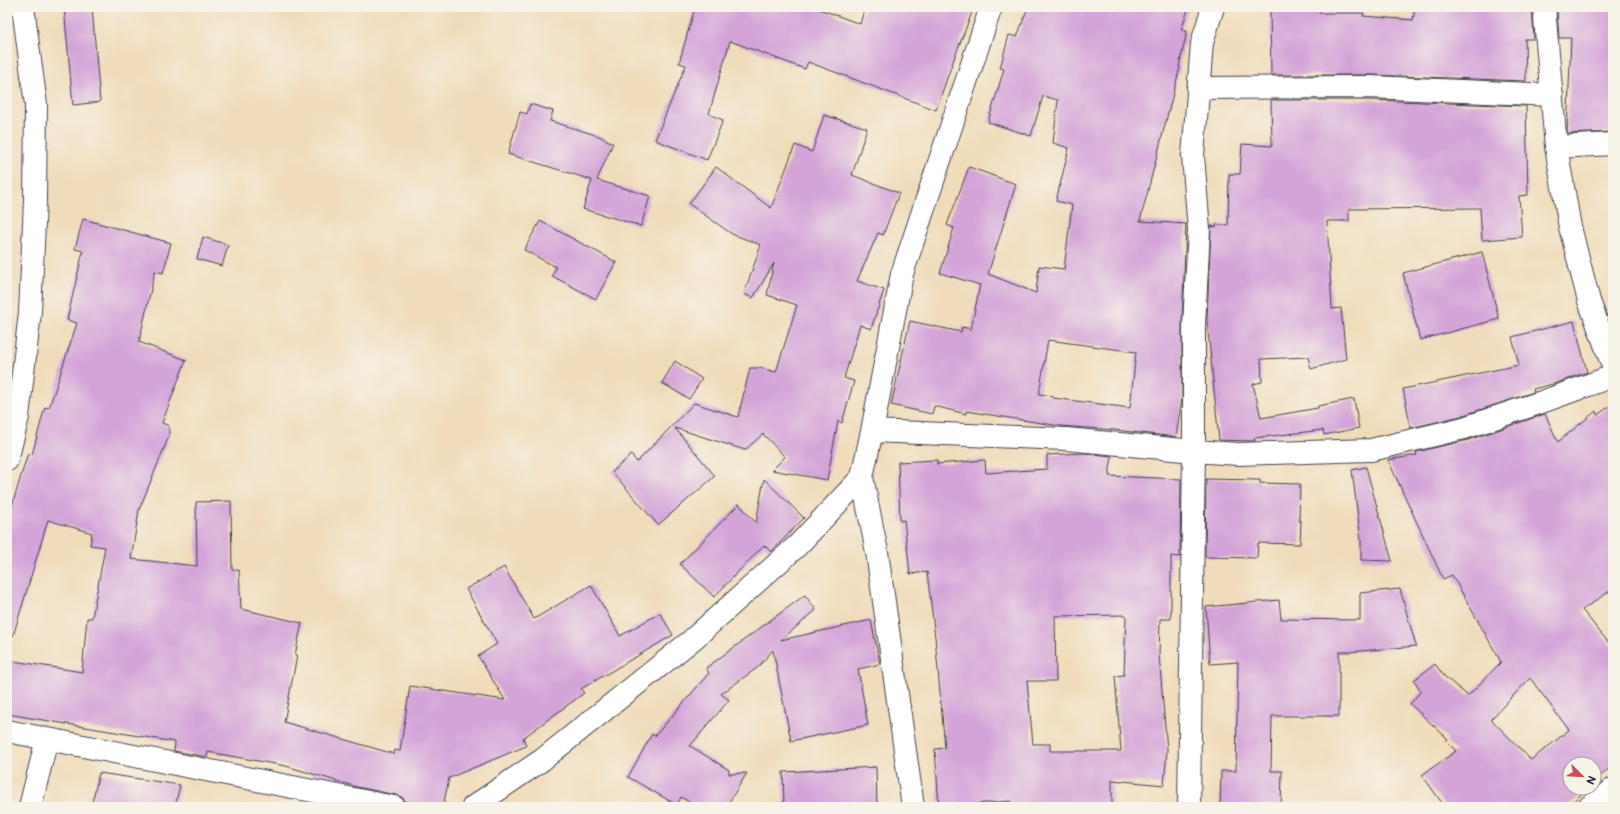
<svg xmlns="http://www.w3.org/2000/svg" width="1620" height="814" viewBox="0 0 1620 814" font-family="'Balsamiq Sans',sans-serif">
  <style>
    .building { fill: #d4a4d8; fill-rule: evenodd }
    .lines { fill: none; stroke-linecap: round; stroke-linejoin: round }
    .minor-casing { stroke: #413e4e; stroke-width: 24 }
    .minor { stroke: #fff; stroke-width: 22 }
  </style>
  <rect width="100%" height="100%" fill="#f7f3e8"/>
  <filter id="ink" filterUnits="userSpaceOnUse"><feTurbulence type="fractalNoise" baseFrequency=".025" numOctaves="2"/><feDisplacementMap in="SourceGraphic" scale="8" xChannelSelector="R" yChannelSelector="G"/><feConvolveMatrix kernelMatrix="1 2 1 2 8 2 1 2 1" color-interpolation-filters="sRGB"/></filter>
  <filter id="wash" filterUnits="userSpaceOnUse"><feTurbulence type="fractalNoise" baseFrequency=".012" numOctaves="4" result="noise"/><feDisplacementMap in="SourceGraphic" scale="16" xChannelSelector="R" yChannelSelector="G"/><feGaussianBlur stdDeviation="0.9" result="paint"/><feColorMatrix in="noise" values="0 0 0 0 0 0 0 0 0 0 0 0 0 0 0 0 0 1.4 0 .05"/><feComposite in="paint" operator="in"/></filter>
  <g filter="url(#wash)">
    <rect width="100%" height="100%" fill="#f0dbba"/>
    <g id="blocks">
      <path class="building" d="M64,7h28l8,95 -27,3z
        M695,7h119l46,17 5,-17h109l-22,57 -16,46 -128,-48 -3,7 -75,-28 -21,73 14,6 -16,40 -52,-20 31,-75 -7,-2z
        M1028,7h161l-8,23 6,1 -8,35 1,1 -40,154 46,3 -4,101v73l-6,39 -61,-7 -55,-4 -94,-15v3l-32,-8 -2,8 -41,-9 19,-84 51,11 1,-5 9,2 9,-44 -40,-12 14,-45 -7,-3 22,-58 47,17 -28,90 48,19 3,-27 25,3 8,-64 -16,-4 13,-53 -16,-5 5,-43 -15,-4 -12,40 -43,-14 16,-53 -4,-1 9,-33 8,2zM1048,340l88,12 -6,56 -77,-10v-2l-14,-2z
        M1270,7h50l-1,6h45l-1,3 50,4 2,-13h117l2,32h-9l1,42 -155,-6h-100z
        M1557,7l56,1v124l-46,2 4,-96h-12z
        M1271,100h99l156,6 2,89 -9,1 3,41 -40,3 -2,-32 -131,1v12h-22l5,88 9,-1 5,51 -35,10 -3,-12 -47,2 1,23 -9,2 8,34 57,-10v-2l36,-7 5,29 -35,7 -1,-5 -69,8 1,3 -36,-1 -12,-120 4,-94 5,1v-2h12l1,-51h11l2,-30 30,2z
        M530,104l23,7 -3,10 49,15 14,7 -16,37 53,16 -9,30 -58,-17 9,-29 -84,-26 12,-42 7,2z
        M824,115l43,13 -15,47 47,18 -16,42 -5,-2 -21,48 27,9 -13,39 -11,-4 -16,53 10,3 -12,42 -4,-2 -11,59 -55,-10 13,-13 -22,-23 -18,16 -70,-22 40,48 -57,49 -46,-53 19,-17 6,7 57,-59 44,14 12,-49h10l16,4 21,-67 -30,-10 7,-32 -21,35 -9,-4 17,-49 -29,-11 -43,-30 27,-37 55,41 24,-63 17,7z
        M83,219l88,24 -8,30 -8,-2 -16,71 47,18 -24,63 7,3v10l-30,74 -8,49 66,7 -1,-64 35,-1 1,69h7l2,39 61,14 -7,32 2,1 -13,66 110,32 1,-4 5,1 10,-65 95,14 -27,-44 19,-12 -31,-55 38,-22 30,52 57,-34 29,51 40,-23 13,22 -92,54 3,4 -61,45 3,8 -77,32 -6,29h-10l-28,-6 -3,-4 -6,-2 -39,-8 -71,-21 -78,-14 -1,5 -33,-6 1,-9 -168,-28v-54l75,12 5,-54h5l13,-71 -15,-2 2,-12 -44,-13 -35,116 -6,-1v-113l21,-69 4,2 13,-48 4,1 28,-85 -10,-3 16,-69 -8,-2z
        M540,221l76,41 -20,37 -44,-23 4,-9 -32,-17z
        M203,237l25,8 -6,21 -25,-7z
        M1482,252l17,67 -79,21 -17,-67z
        M1574,321l13,51 -30,11 -24,6 1,3 -73,24 -50,12 -8,-39 116,-24 -7,-28z
        M675,361l27,18 -13,20 -27,-16z
        M1613,404v185l-31,21 31,38v117l-19,17v-18h-24v24h18l-21,19h-122l-23,-32 34,-24 -10,-10 2,-2 -38,-35 11,-13 -7,-11 21,-16 9,12 24,20 33,-34 -49,-87 -9,4 -55,-119 29,-5 -1,-3 52,-12 77,-26 13,28 38,-31 1,4zM1530,678l39,52 -38,30 -40,-41z
        M1084,453l28,3 -3,20 72,3 -1,78 -9,-1v63h-11l-1,36 8,95 -3,35 -52,-5v27h-101v-6l-72,6 -4,-58 10,-1 -10,-111 -8,-65 -17,2 -6,-54 -4,1 -2,-59 39,-2v4l48,-4 1,13 61,-4v-14zM1126,615l-2,60 -9,1 6,75h-71v-7h-17l-6,-63h29l-1,-65z
        M1366,467l26,94 -31,-1v-19l-9,-71z
        M764,479l40,39 -33,34 -7,-7 -50,52 -34,-33 59,-60 17,19z
        M1206,479l51,1h3v3l40,1 -1,37h2l-1,23 -42,-1 -1,15 -52,-1z
        M1400,589l16,57 -66,6h-11v64h-67l-1,55h11l-1,36h-61l1,-36h15l2,-109 -28,2 -4,-57 73,-7 2,19 79,1v-27z
        M805,595l11,15 -35,30 90,-20 9,44 -22,5 10,56 -77,16 -18,-91 -16,18 -36,26 8,6 -39,46 39,24v4l18,-1 -21,34h-29l-16,-10 -4,8 -49,-28 24,-43 3,2 54,-63 -3,-5z
        M876,767l1,40h-93l-1,-35z
        M99,773l81,12 -5,22h-84z"/>
    </g>
  </g>
  <g filter="url(#ink)">
    <use href="#blocks" fill-opacity="0" stroke="#413e4e" stroke-width="1"/>
    <g class="lines">
      <g class="minor-casing">
        <path id="minor" d="M1544,7l12,140 14,80 19,74 24,65
          M1198,88l172,-1 182,8
          M1556,147l57,-3
          M872,431l194,8 128,12 44,3 133,-4 93,-22 75,-25 74,-27
          M7,460l11,-43 12,-105 5,-111 1,-96 -13,-98
          M7,731l387,76
          M30,807l17,-68
          M473,807l69,-47 150,-120 106,-95 64,-68
          M913,807l-36,-255 -15,-75 10,-46 30,-157 89,-267
          M1189,807l5,-356v-126l5,-95 -6,-74 9,-113 11,-36
          M1589,807l24,-18"/>
      </g>
      <use href="#minor" class="minor"/>
    </g>
  </g>
  <rect width="1620" height="814" fill="none" stroke="#f7f3e8" stroke-width="24"/>
  <g transform="translate(1582 776) rotate(114)"><circle r="19" fill="#f7f3e8" stroke="#a29fa3"/>
  <path d="M0-3L7 15L0 10L-7 15Z" fill="#d1495b"/>
  <text y="-6" font-size="11" font-weight="bold" text-anchor="middle" fill="#22223b">N</text>
  </g>
</svg>
